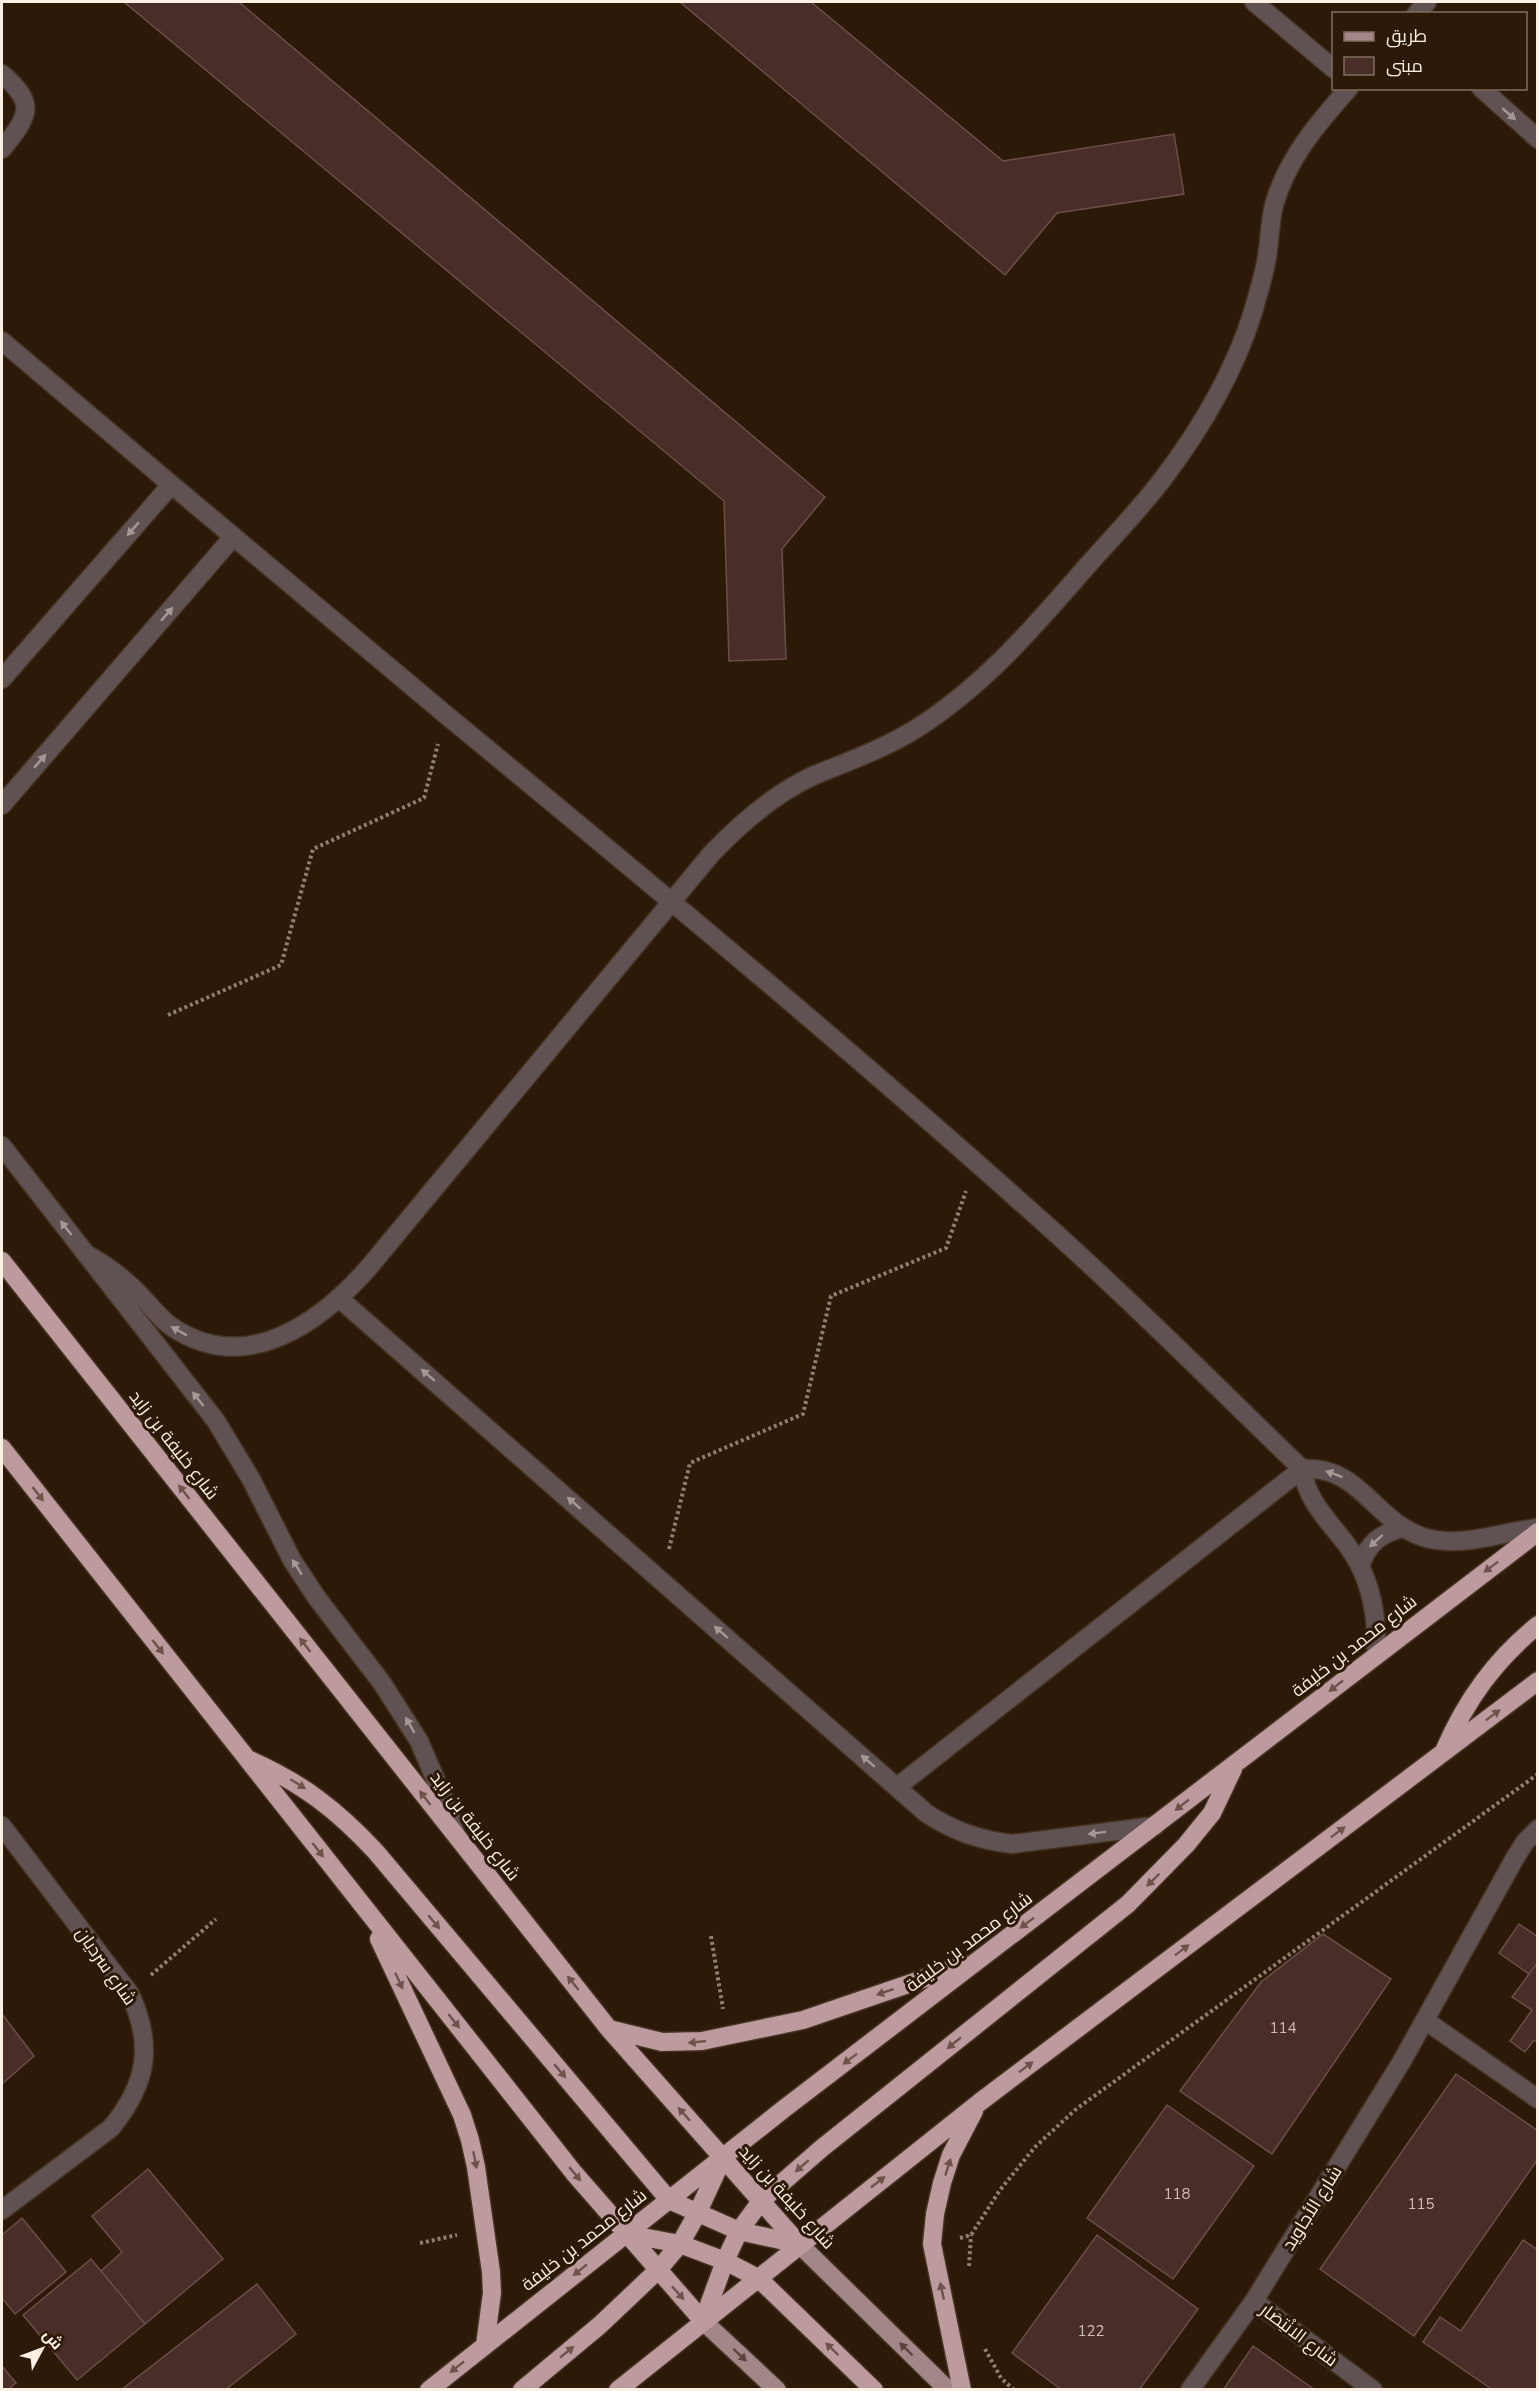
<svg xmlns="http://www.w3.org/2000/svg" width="1539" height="2391" viewBox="0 0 1539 2391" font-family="'Nunito Sans',Cairo,sans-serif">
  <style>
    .building { fill: #492d29; stroke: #6c4e49; stroke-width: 1.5 }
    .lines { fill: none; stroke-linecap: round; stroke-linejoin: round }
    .lane-casing { stroke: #453322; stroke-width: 21 }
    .street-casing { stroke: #453322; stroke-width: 21 }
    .primary-casing { stroke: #453322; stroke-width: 21 }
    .highway-casing { stroke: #453322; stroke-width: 21 }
    .path { stroke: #8f7f71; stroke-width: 4; stroke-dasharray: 3 3; stroke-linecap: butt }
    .lane { stroke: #605253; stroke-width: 18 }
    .street { stroke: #605253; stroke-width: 18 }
    .primary { stroke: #a28688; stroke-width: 18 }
    .highway { stroke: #bd9a9d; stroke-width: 18 }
    .oneway { fill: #a69994 }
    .oneway2 { fill: #6d534a }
    .oneway3 { fill: #5b453b }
    .labels { text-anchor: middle; stroke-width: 6; stroke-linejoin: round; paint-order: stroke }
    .number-label { font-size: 15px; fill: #cfbeb5 }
    .street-label { font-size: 18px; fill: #fcefe4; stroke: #2c1907 }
  </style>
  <rect width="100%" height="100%" fill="#2c1907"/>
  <path class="building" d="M124,2h115l586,495 -43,52 4,110 -57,2 -5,-160z
    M680,2h131l192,159 171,-27 10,60 -127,19 -52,62z
    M1519,1924l19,13v25l-9,12 -30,-21z
    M1323,1934l68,45 -119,175 -92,-63 81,-109z
    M1538,1962v81l-4,-3 -9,12 -15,-11 22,-31 -20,-13z
    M2,2014l32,42 -32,28z
    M1456,2074l82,57v28l-124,177 -94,-67z
    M1167,2105l87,61 -81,113 -86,-61z
    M148,2169l75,90 -78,65 -44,-53 21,-19 -30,-36z
    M22,2218l44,54 -51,42 -13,-16v-63z
    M1097,2235l101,74 -59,81h-77l-50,-37z
    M1523,2240l15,10v140h-45l-70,-48 17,-25 21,14z
    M91,2259l54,65 -68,56 -54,-65z
    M257,2284l39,50 -71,56h-104z
    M1253,2346l62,44h-92z
    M2,2366l14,17 -8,7h-6z"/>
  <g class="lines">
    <g class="lane-casing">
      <path id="lane" d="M1254,2l80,67
        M1416,14l11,-12
        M2,74c35,30 27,42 0,75
        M1481,88l57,51
        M2,341c147,125 295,250 443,373 205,169 409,338 607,516 86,77 167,159 250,239 5,32 26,51 45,76 24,32 31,71 29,111
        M2,679l169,-194
        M2,805l231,-268
        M2,1146l214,275 35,58 41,81 25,38 65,85 37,58 27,63 10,31
        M86,1254c20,11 38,24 54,41 11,11 20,24 32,32 75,50 149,-5 198,-61l342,-413c30,-31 64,-61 103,-78 34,-14 68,-26 99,-45 69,-43 120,-103 173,-164 25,-28 52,-56 75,-86 38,-50 72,-107 91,-168 4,-15 9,-30 12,-45 5,-20 4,-42 9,-62 13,-46 43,-81 75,-117
        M340,1299l586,514c27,18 53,27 86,31l143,-18
        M1360,1566c8,-22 19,-32 42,-38
        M897,1787l405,-318c58,-4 72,52 121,68 38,12 77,-5 115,-9"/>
    </g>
    <g class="street-casing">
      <path id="street" d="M2,1826l128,168c24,52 17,90 -19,134l-109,82
        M1426,2021l112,78
        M1254,2301l119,89
        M1190,2390l64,-89 148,-240 113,-203 10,-16 13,-13"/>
    </g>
    <g class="primary-casing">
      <path id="primary" d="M799,2244l149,146
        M703,2321l74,69"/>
    </g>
    <g class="highway-casing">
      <path id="highway" d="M2,1261l607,768 190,215
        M2,1448l572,725 129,148
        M1444,1751c22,-51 51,-91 94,-126
        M250,1760c52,23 87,50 126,92l293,348 70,31 60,13
        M379,1939l83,176 8,25 6,27 15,105 1,21 -7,52
        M609,2029l53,13 40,-1 101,-21 161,-55
        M626,2234l54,10 45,17 33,17 116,112
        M703,2321l22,-60 14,-30 22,-30 61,-53 306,-244 58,-59 26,-32 21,-44
        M429,2390l356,-282 753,-576
        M522,2390l78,-65 58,-55 22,-26 17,-30 24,-52
        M618,2390l362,-288 558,-421
        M962,2390l-30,-146 3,-30 7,-31 9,-28 23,-44"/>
    </g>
    <path class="path" d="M168,1015l113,-50 32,-116 111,-51 14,-54
      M669,1549l21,-86 113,-49 28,-118 115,-48 20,-57
      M711,1936l12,73
      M151,1975l65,-56
      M960,2238l11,-3 29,-45 35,-43 40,-37 463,-336
      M420,2243l37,-8
      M969,2266l2,-31
      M985,2349l16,29 13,12"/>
    <use href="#lane" class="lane"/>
    <use href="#street" class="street"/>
    <use href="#primary" class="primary"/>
    <use href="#highway" class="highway"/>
  </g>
  <defs><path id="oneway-solid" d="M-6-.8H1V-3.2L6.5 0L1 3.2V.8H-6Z" transform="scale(1.5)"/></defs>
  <g class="oneway">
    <use href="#oneway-solid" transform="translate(1509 114) rotate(41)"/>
    <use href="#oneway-solid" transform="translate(133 529) rotate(131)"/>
    <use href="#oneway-solid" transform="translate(167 614) rotate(-49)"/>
    <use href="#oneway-solid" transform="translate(40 761) rotate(-49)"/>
    <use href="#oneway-solid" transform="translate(66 1228) rotate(-128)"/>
    <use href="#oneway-solid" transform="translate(179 1331) rotate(-151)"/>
    <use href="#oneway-solid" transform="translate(428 1375) rotate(-139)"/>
    <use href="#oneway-solid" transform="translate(198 1399) rotate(-128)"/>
    <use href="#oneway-solid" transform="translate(1334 1474) rotate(-160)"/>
    <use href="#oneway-solid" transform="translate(574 1503) rotate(-139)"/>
    <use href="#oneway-solid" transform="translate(1376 1541) rotate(138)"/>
    <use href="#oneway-solid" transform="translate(297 1567) rotate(-122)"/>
    <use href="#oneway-solid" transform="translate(721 1632) rotate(-139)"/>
    <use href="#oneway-solid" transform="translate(410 1725) rotate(-120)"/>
    <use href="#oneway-solid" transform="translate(868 1761) rotate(-139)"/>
    <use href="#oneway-solid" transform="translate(1097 1833) rotate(173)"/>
  </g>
  <g class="oneway2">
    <use href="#oneway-solid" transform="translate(184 1492) rotate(-128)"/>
    <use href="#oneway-solid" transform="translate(38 1494) rotate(52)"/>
    <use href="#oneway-solid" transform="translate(1491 1567) rotate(143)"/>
    <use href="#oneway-solid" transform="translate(305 1645) rotate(-128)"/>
    <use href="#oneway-solid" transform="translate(158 1647) rotate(52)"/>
    <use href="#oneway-solid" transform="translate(1336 1686) rotate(142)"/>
    <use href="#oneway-solid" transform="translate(1493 1715) rotate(-37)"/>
    <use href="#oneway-solid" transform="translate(298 1784) rotate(32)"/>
    <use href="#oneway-solid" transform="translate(425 1798) rotate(-128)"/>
    <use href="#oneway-solid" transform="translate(1182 1805) rotate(142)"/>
    <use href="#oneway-solid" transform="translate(1338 1832) rotate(-37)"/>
    <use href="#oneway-solid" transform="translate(318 1850) rotate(52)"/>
    <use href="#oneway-solid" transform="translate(1153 1880) rotate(136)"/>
    <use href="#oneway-solid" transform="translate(434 1922) rotate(50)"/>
    <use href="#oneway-solid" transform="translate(1027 1923) rotate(143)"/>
    <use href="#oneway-solid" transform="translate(1182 1950) rotate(-37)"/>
    <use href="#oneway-solid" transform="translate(399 1981) rotate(65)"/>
    <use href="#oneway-solid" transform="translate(573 1983) rotate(-129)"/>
    <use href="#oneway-solid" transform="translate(885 1992) rotate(161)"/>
    <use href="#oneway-solid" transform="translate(454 2021) rotate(52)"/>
    <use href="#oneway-solid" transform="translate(697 2042) rotate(174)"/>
    <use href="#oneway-solid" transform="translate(954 2043) rotate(141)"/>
    <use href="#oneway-solid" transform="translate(850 2059) rotate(143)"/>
    <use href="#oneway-solid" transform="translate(1026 2067) rotate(-37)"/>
    <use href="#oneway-solid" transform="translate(560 2071) rotate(50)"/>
    <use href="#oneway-solid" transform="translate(684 2114) rotate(-132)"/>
    <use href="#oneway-solid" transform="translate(475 2160) rotate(79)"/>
    <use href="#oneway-solid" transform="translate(802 2166) rotate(139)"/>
    <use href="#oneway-solid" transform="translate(948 2167) rotate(-72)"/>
    <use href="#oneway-solid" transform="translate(575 2174) rotate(50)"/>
    <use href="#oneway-solid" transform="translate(878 2182) rotate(-38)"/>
    <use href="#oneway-solid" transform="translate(580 2270) rotate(141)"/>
    <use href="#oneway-solid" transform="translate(942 2291) rotate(-102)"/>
    <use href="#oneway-solid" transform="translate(678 2293) rotate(48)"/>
    <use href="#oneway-solid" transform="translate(832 2349) rotate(-136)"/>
    <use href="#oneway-solid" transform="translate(567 2352) rotate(-39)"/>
    <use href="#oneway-solid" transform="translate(457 2367) rotate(142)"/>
  </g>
  <g class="oneway3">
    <use href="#oneway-solid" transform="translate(906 2349) rotate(-136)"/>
    <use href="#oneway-solid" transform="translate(740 2355) rotate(43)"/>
  </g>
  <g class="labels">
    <g class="number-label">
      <text x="1283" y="2033">114</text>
      <text x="1177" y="2199">118</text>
      <text x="1421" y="2209">115</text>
      <text x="1091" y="2336">122</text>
    </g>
    <g class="street-label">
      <text transform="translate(174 1445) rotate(52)" y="6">شارع خليفة بن زايد</text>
      <text transform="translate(1354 1646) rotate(-38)" y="6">شارع محمد بن خليفة</text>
      <text transform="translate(475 1826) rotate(52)" y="6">شارع خليفة بن زايد</text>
      <text transform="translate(969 1942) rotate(-37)" y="6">شارع محمد بن خليفة</text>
      <text transform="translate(106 1966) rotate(55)" y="6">شارع سرديان</text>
      <text transform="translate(787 2197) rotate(48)" y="6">شارع خليفة بن زايد</text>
      <text transform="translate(1312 2208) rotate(-58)" y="6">شارع الأجاويد</text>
      <text transform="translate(584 2240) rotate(-38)" y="6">شارع محمد بن خليفة</text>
      <text transform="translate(1299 2335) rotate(37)" y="6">شارع الانْتِصَار</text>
    </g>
  </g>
  <rect width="1539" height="2391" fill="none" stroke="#fcefe4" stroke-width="6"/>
  <rect x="1332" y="12" width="195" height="78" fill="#2c1907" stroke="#7f6f5f" stroke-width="1.5"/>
  <rect x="1344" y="32" width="30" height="9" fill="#a28688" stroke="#7f6f5f" stroke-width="1.5"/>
  <text x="1386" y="42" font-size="18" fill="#fcefe4">طريق</text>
  <rect x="1344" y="57" width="30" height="18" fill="#492d29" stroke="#7f6f5f" stroke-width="1.5"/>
  <text x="1386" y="72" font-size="18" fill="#fcefe4">مبنى</text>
  <g transform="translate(42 2349) rotate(49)" stroke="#2c1907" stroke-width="4.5" paint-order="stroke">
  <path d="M0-4.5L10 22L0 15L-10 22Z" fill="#fcefe4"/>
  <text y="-9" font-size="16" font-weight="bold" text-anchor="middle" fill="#fcefe4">ش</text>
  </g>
</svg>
